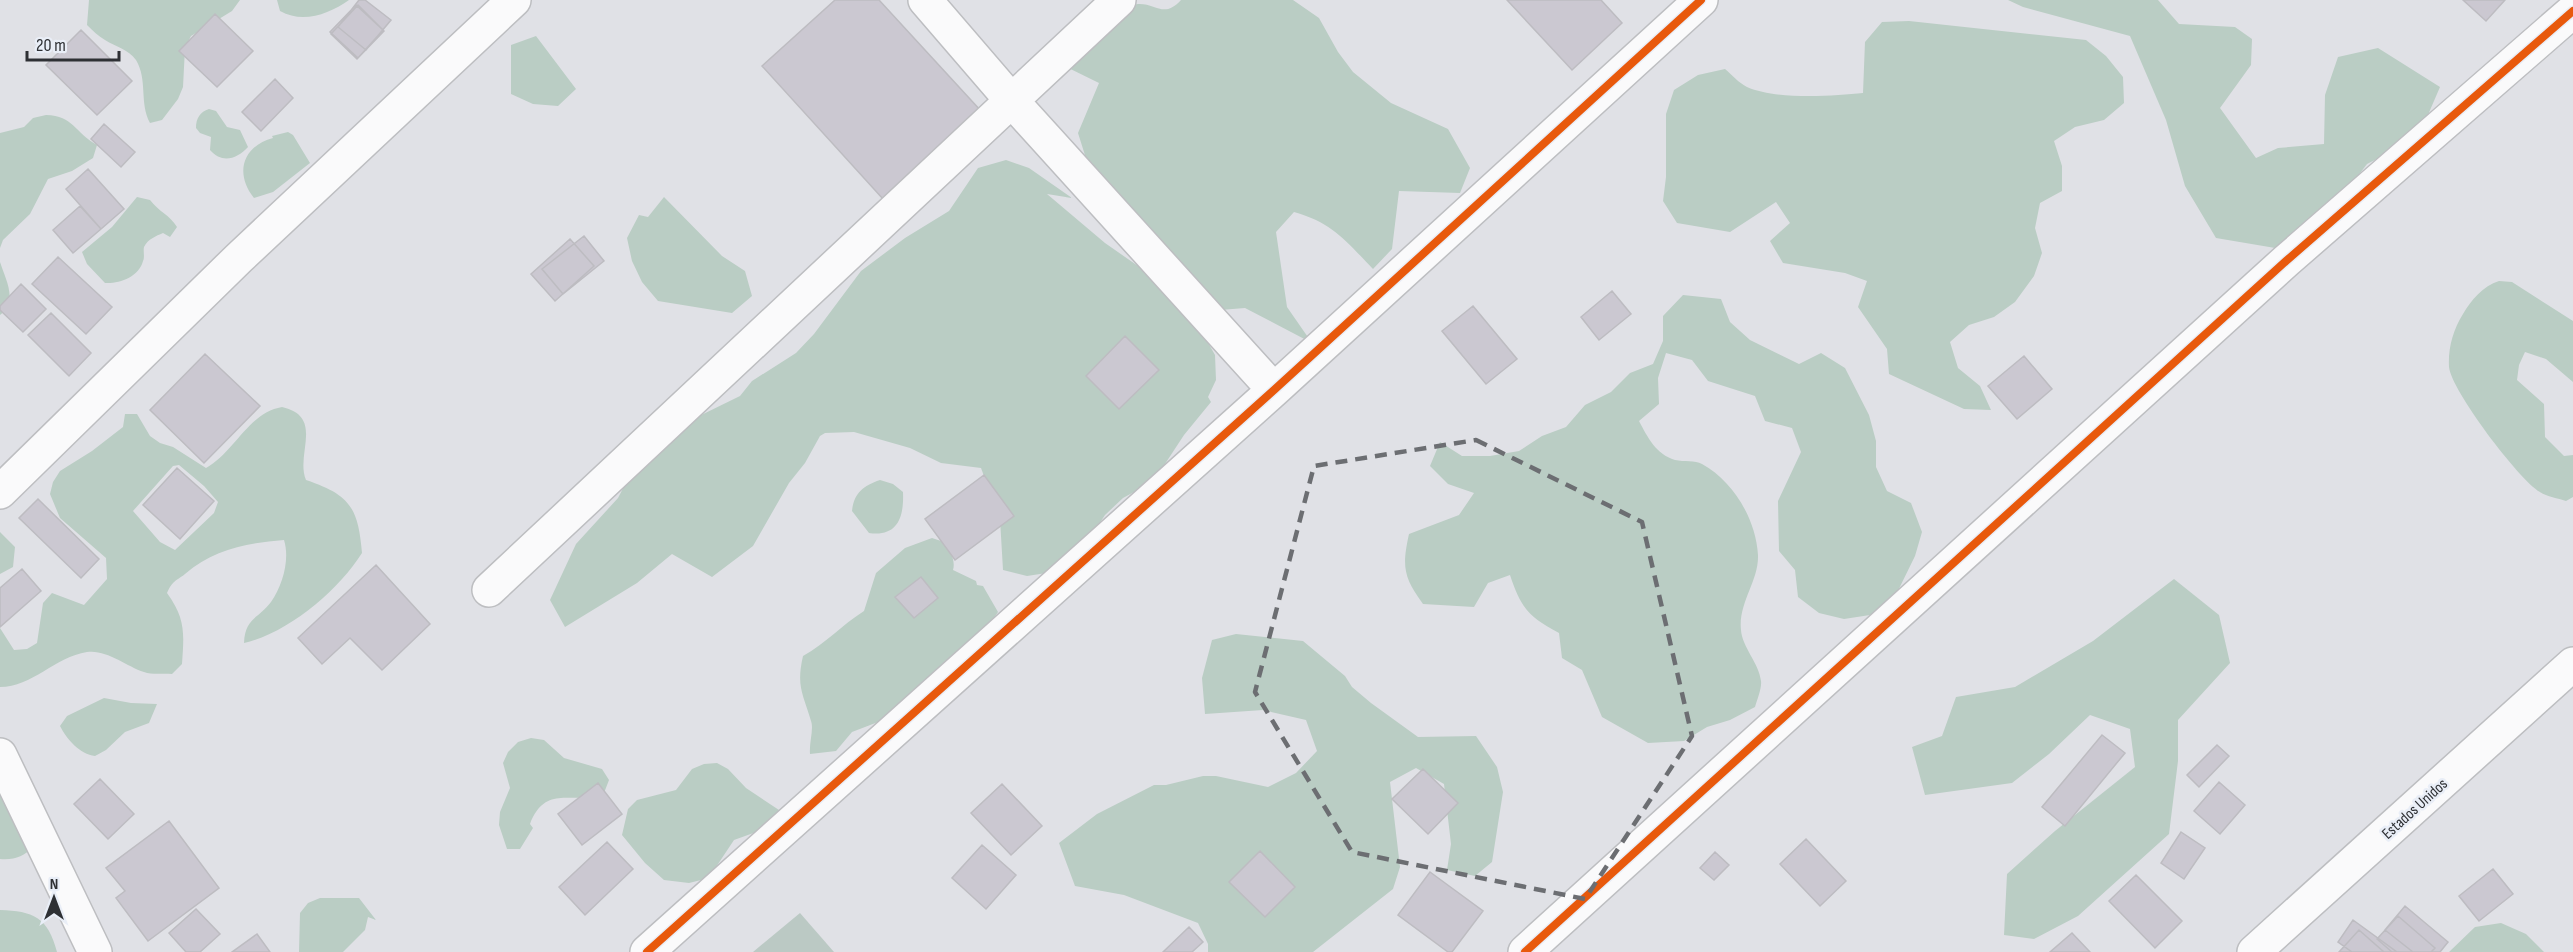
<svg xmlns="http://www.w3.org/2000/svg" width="2573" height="952" viewBox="0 0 2573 952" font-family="'Sofia Sans Condensed',sans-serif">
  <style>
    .green { fill: #bbc9c4 }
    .forest { fill: #bacdc4; fill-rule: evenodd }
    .building { fill: #cbc8d1; stroke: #bdbcc1; stroke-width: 1.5 }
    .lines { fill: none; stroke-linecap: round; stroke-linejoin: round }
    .minor-casing { stroke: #bdbec1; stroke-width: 36 }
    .minor { stroke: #fafafb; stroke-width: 33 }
    .cycleway-casing { stroke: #e9eef7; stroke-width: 11 }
    .cycleway { stroke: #e8590c; stroke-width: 8 }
    .marked { fill: none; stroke: #6c6e72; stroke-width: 4.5; stroke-dasharray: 12 8; stroke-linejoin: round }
    .labels { text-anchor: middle; stroke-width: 5; stroke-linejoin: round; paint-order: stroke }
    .street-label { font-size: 16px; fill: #2e3034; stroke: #e9eef7 }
  </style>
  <rect width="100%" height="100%" fill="#e0e1e6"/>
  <path class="green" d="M800,913l34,39h-81z"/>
  <path class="forest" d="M89,0h151l-8,11 -41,25 -6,12 -2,39 -5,12 -16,21 -12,3c-11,-20 -2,-43 -14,-63 -8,-11 -20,-13 -31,-20 -7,-4 -12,-9 -18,-15z
    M277,0h72c-20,14 -46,24 -69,11z
    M1181,0h112l26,18 19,34 15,20 38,31 57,26 22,39 -10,25 -61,-2 -7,58 -19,20c-27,-28 -40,-46 -79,-57l-18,20 11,75 25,36 -67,-35 -25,2 -125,-123 -17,-54 21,-50 -55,-27c25,-16 64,-49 94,-52 18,-1 26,15 43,-4z
    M2008,0h150l21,24 56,3 17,12 -1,26 -31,43 36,50 22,-10 46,-4 1,-49 13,-38 40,-9 62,39 -22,51 -51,26 -59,77 -21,9 -71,-12 -31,-52 -19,-66 -36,-84 -107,-29z
    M1909,21l177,19 20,16 17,21 1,26 -20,17 -29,7 -21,14 8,25v25l-22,12 -5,25 7,25 -8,23 -19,26 -21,15 -25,8 -19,17 8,26 22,18 11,24 -27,-1 -75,-35 -2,-25 -29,-42 9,-26 -22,-8 -62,-10 -13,-22 20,-18 -14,-21 -46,30 -53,-9 -14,-22 3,-24v-63l8,-24 24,-15 27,-6c7,6 14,14 22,18 29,13 86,9 116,6l2,-51 17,-20z
    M536,36l40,53 -18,17 -25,-2 -22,-10v-49z
    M209,109l7,2 11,16 13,3 8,17c-11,12 -26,17 -38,3l1,-13 -11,-4 -4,-5c0,-10 4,-16 13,-19z
    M46,115c28,1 28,17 51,30l-4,13 -21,13 -24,8 -18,35 -27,26 -3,8v-115l24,-6 9,-9z
    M288,132l5,3 17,28 -37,29 -19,6c-20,-25 -11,-52 19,-60l-1,-2z
    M1006,160l23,8 43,30 -25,-4 58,49 43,30 54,59 13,23 1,25 -8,17 3,5 -27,33 -21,32 -18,19 -22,12 -18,17 -30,45 -22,12 -26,4 -24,-6 -3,-51 -19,-51 -40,-5 -31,-15 -56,-16 -29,1 -5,3 -15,27 -16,20 -36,63 -41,31 -40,-23 -35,29 -72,44 -15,-27 26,-56 42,-46 13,-25 58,-52 51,-25 12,-15 44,-28 18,-19 47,-63 44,-33 44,-27 29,-43z
    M137,197l13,3c9,12 20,15 27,27l-7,10 -7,-4c-7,3 -15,6 -19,14 -1,4 1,10 -1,14 -4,16 -24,23 -38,22l-18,-19 -5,-12 30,-25z
    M664,197l58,59 23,15 7,25 -20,17 -74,-12 -16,-19 -10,-21 -5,-23 12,-23 9,2z
    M0,262c5,16 19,40 0,53z
    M2499,281l13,1 61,39v61l-27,-23 -21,-7 -6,13 -2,15 27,24 1,33 19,19 9,-1v42l-7,4c-8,-3 -19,-4 -26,-9 -21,-12 -89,-102 -91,-125 -1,-19 4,-37 14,-53 8,-14 20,-28 36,-33z
    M1683,295l38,4 9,23 20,18 49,24 22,-11 24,15 24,47 7,26v26l11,24 24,12 11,29 -7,24 -23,47 -22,12 -26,4 -25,-6 -21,-16 -3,-27 -16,-19 -1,-50 23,-49 -9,-24 -27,-7 -10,-25 -47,-15 -16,-21 -26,-7 -8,25 1,26 -20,17c9,17 17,33 36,39 9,2 20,0 27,4 31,17 54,55 56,91 1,26 -20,48 -17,75 1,17 18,33 20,51 1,7 -4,19 -6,26l-25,13 -23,7 -23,14 -36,2 -46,-26 -20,-47 -20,-12 -3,-25c-31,-17 -38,-25 -49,-58l-22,8 -14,24 -51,-3c-20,-27 -21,-38 -14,-70l50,-19 15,-22 -26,-9 -18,-18 10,-24 22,14h28l29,-5 23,-15 24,-9 19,-22 26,-13 19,-19 23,-9 10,-23v-25z
    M282,407c43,10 13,47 24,73 44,15 52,27 56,73 -24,38 -74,80 -118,90 1,-25 14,-24 27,-41 12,-17 19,-43 13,-62 -37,3 -70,9 -99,34 -10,8 -12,6 -18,19 19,26 17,41 15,71l-10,10c-9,-1 -20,1 -28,-2 -18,-6 -38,-23 -57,-20 -32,5 -55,35 -87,35v-59l14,22 13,-1 10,-6 6,-40 9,-10 32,12 23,-26 -1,-21 -46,-40 -10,-24 3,-12 7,-11 32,-20 31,-24 2,-13h12l13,22 10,7 13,4 33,21c29,-16 42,-55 76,-61zM179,465l25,21 14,16 -4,11 -39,37 -15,-8 -27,-31 40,-45z
    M880,480l13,4 10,8c1,25 -5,45 -34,41l-17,-22c2,-18 11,-25 28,-31z
    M0,532l15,15 -2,20 -13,7z
    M932,538l12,4c5,8 12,17 9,28l23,11 1,4 6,1 15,26 -32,46 -45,40 -43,24 -26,10 -16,19 -26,3c-1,-11 4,-25 1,-33 -8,-28 -15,-34 -8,-65 23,-13 39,-31 61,-45l12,-38 29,-25z
    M2174,579l45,36 11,48 -52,57v41l-9,73 -91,82 -44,23 -30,-4 3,-61 48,-43 80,-64 -5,-38 -40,-14 -41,39 -37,29 -87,12 -13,-48 30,-11 14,-39 59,-10 78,-46z
    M1236,634l67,7 42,35 7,11 19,16 47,34 58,-1 21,31 6,25 -11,70 -17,14 -28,-6 4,-26 -7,-60 -28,-16 -26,14 10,85 -7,22 -80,63h-105v-8l-10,-21 -74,-28 -49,-9 -16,-43 38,-29 57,-29h12l37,-9h13l52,11 28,-14 21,-22 -11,-31 -43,-10 -58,4 -3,-36 10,-38z
    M104,698l27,5 26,1 -8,19 -24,9 -19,18 -11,6c-15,-2 -28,-16 -35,-30l7,-10z
    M531,738l13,2 20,18 38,11 7,11 -5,13c-32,13 -58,-10 -74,31l3,4 -13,21h-13l-8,-24 1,-13 10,-24 -7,-25 5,-11 10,-10z
    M717,763l11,6 18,19 33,22 1,7 -21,14 -25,9 -22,33 -11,7 -12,3 -25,-3 -19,-17 -23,-28 6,-26 9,-9 39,-10 16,-21 12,-5z
    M0,790l34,56c-11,11 -19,14 -34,13z
    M320,898h39l17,22 -8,-3 -3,13 -22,22h-44l1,-39 8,-10z
    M0,910c33,1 48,7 57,42h-57z
    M2501,923l25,11 18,18h-95l26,-25z"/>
  <path class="building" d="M359,0h6l26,20 -25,30 -28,-23z
    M835,0h44l102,111 -98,88 -121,-133z
    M1507,0h94l21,23 -50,47z
    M2463,0h42l-19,21z
    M356,5l27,25 -25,28 -28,-26z
    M358,5l26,26 -27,28 -26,-25z
    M215,14l38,37 -36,36 -38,-36z
    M81,30l51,51 -35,34 -51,-50z
    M275,79l18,19 -32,33 -19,-19z
    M104,124l31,28 -14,15 -30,-28z
    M88,169l36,40 -23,20 -35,-40z
    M80,206l21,23 -28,24 -20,-23z
    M584,236l20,25 -41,33 -21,-25z
    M570,239l24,27 -39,35 -24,-27z
    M58,257l54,50 -26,27 -54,-50z
    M21,284l25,25 -23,23 -23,-22v-4z
    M1612,291l19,23 -32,26 -18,-23z
    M1473,306l44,53 -31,25 -44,-53z
    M51,313l40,40 -22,23 -41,-41z
    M1125,336l34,34 -40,39 -33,-33z
    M205,354l55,52 -56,57 -54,-53z
    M2024,356l28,33 -35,30 -29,-33z
    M177,468l37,33 -34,38 -37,-34z
    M984,475l30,41 -59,44 -30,-41z
    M38,499l61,60 -18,19 -62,-60z
    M376,565l54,59 -48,46 -32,-32 -28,26 -24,-26z
    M22,569l19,22 -41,36v-39z
    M921,577l17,21 -24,20 -19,-21z
    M2102,735l23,18 -60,73 -23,-19z
    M2217,745l12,11 -30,31 -12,-12z
    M1423,769l35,34 -30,31 -36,-35z
    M100,779l34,35 -26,25 -34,-35z
    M2219,782l26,23 -25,29 -26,-23z
    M598,783l24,31 -40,31 -24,-31z
    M1002,784l40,42 -31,29 -40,-42z
    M169,821l50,67 -71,53 -32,-43 9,-7 -19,-23z
    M2181,832l24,16 -21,31 -23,-16z
    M1806,839l40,42 -26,25 -40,-42z
    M607,842l26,27 -48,46 -26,-28z
    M982,845l34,30 -30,34 -34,-31z
    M1260,851l35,36 -30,30 -36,-35z
    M1715,852l14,13 -15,15 -14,-12z
    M2493,869l20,25 -34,27 -20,-25z
    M1430,872l53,39 -31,41h-4l-50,-37z
    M2136,875l46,46 -27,27 -46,-47z
    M2405,906l43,36 -8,10h-27l-28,-22z
    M196,909l24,25 -20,18h-14l-17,-19z
    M2398,916l37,32 -4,4h-39l-15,-13z
    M2353,920l44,32h-45l-14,-10z
    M1189,927l14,15 -11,10h-29z
    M2359,930l25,22h-45z
    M2072,933l18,19h-40z
    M257,934l13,18h-38z"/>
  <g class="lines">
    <g class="minor-casing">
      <path id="minor" d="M925,0l87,101 262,289
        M0,492l239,-234 275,-258
        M489,590l630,-590
        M0,755l95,197
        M647,952l627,-562 427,-390
        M1525,952l761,-691 287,-250
        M2254,952l319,-288"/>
    </g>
    <use href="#minor" class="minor"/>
    <g class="cycleway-casing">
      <path id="cycleway" d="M647,952l627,-562 427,-390
        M1525,952l761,-691 287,-250"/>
    </g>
    <use href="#cycleway" class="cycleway"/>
  </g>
  <path class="marked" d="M1476,440l166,82 50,214 -107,163 -233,-47 -97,-160 59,-226z"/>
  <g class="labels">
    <g class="street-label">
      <text transform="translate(2414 808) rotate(-42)" y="6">Estados Unidos</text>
    </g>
  </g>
  <g transform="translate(54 898)" stroke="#e9eef7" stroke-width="4.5" paint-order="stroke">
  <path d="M0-4.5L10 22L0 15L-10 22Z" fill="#2e3034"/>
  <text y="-9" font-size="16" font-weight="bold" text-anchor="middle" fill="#2e3034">N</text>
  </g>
  <path d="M27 51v9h92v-9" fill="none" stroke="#2e3034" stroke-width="3"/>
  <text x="36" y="51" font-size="18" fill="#2e3034" stroke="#e9eef7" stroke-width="4.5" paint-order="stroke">20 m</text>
</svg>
